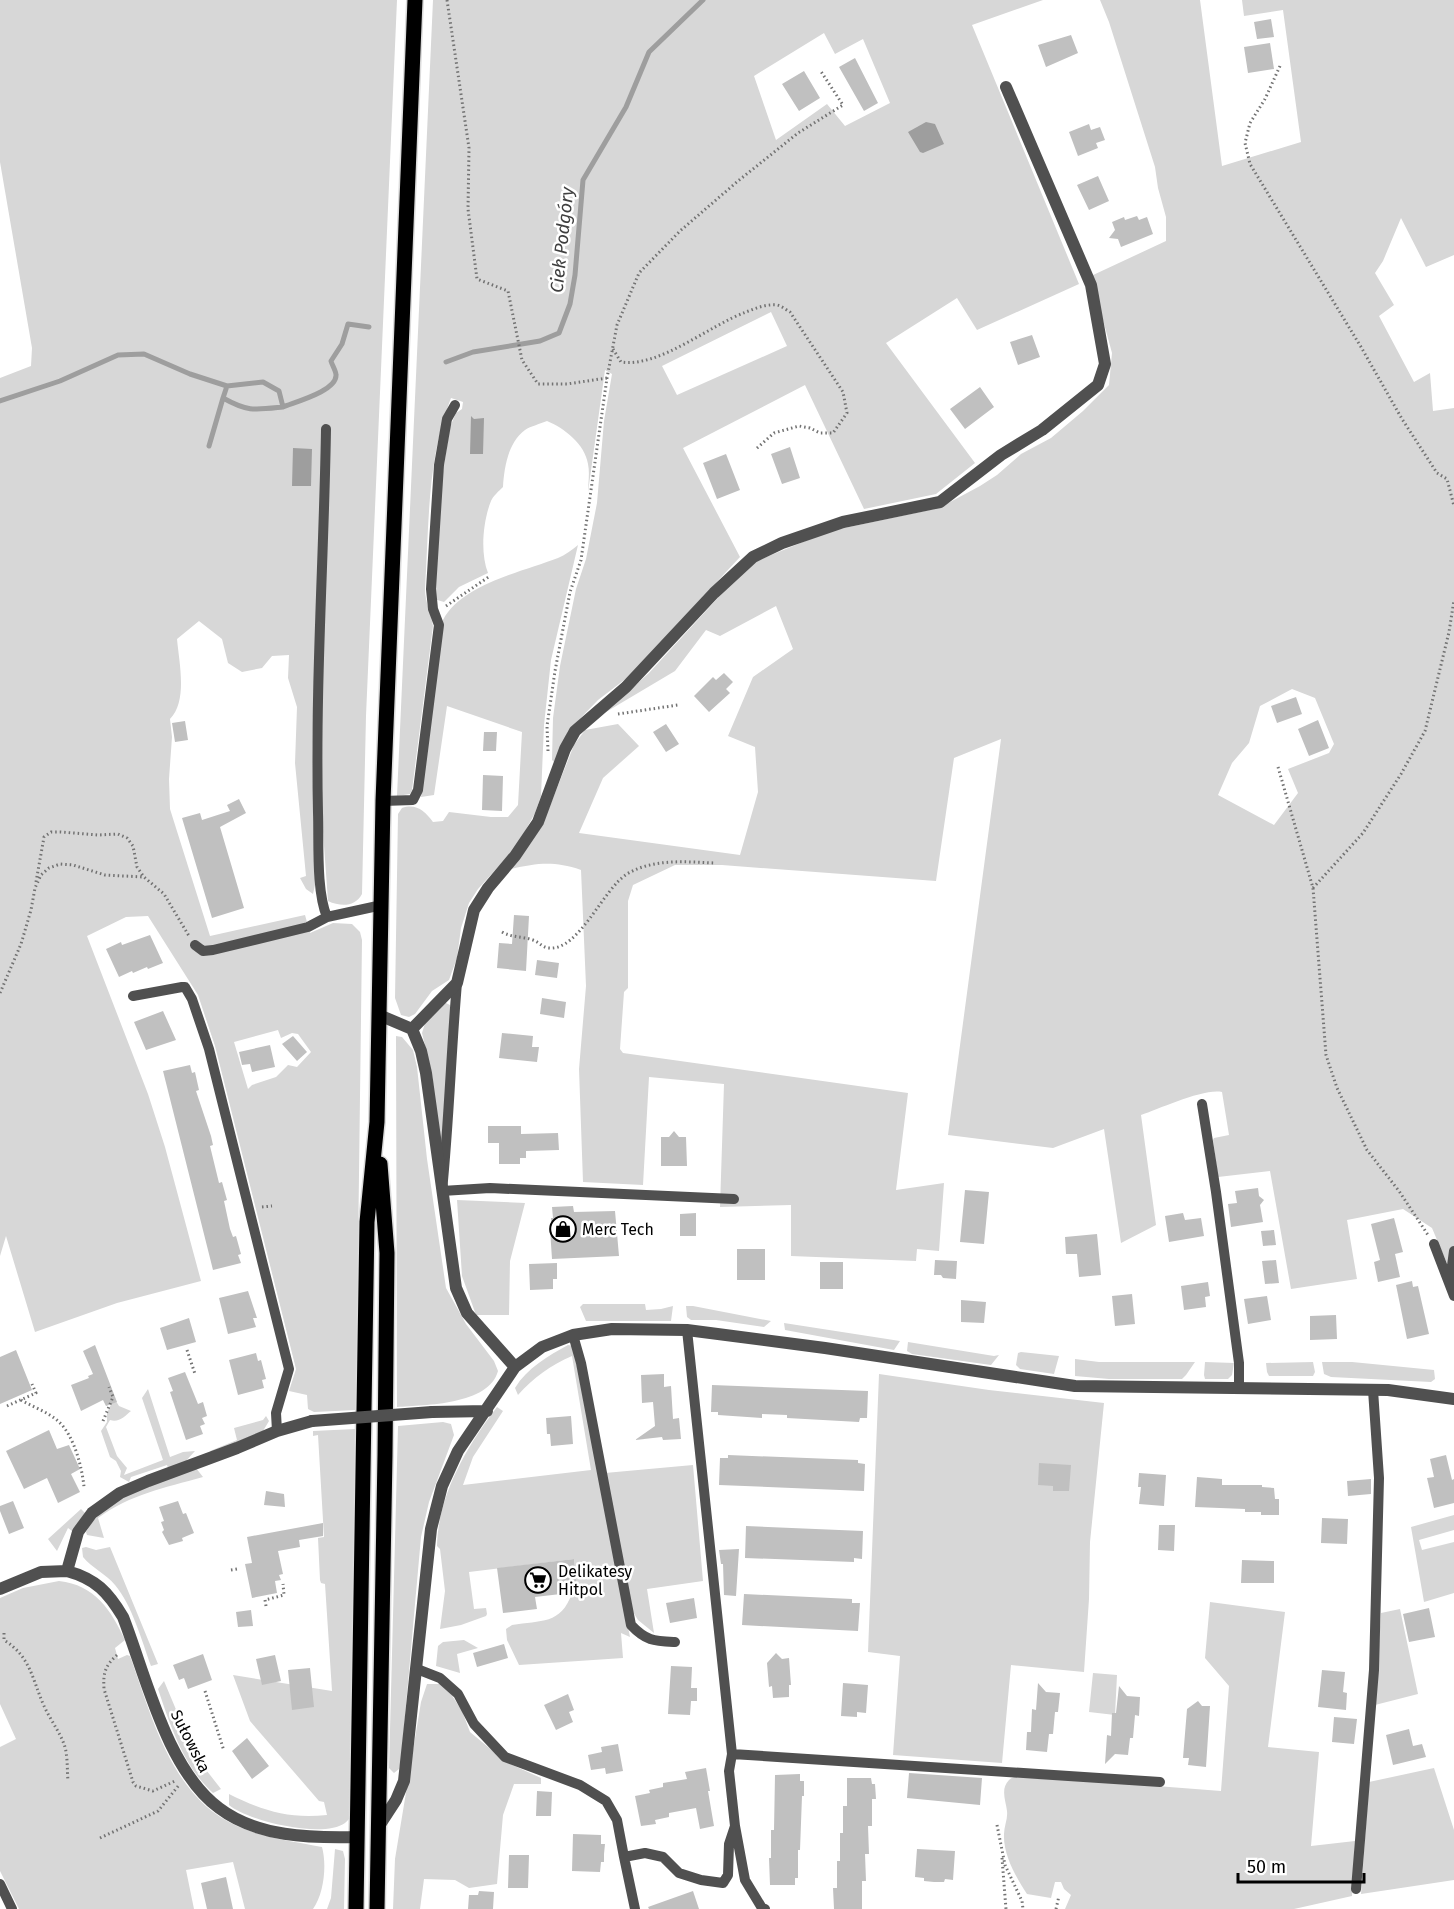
<svg xmlns="http://www.w3.org/2000/svg" width="1454" height="1909" viewBox="0 0 1454 1909" font-family="'Fira Sans',sans-serif">
  <style>
    .green { fill: #d7d7d7; fill-rule: evenodd }
    .water { fill: #9e9e9e }
    .lines { fill: none; stroke-linecap: round; stroke-linejoin: round }
    .stream { stroke: #9e9e9e; stroke-width: 5 }
    .building { fill: #c0c0c0 }
    .primary-casing { stroke: #dbdbdb; stroke-width: 18 }
    .path { stroke: #727272; stroke-width: 3; stroke-dasharray: 1.5 3; stroke-linecap: butt }
    .service { stroke: #505050; stroke-width: 10 }
    .minor { stroke: #505050; stroke-width: 12 }
    .tertiary { stroke: #505050; stroke-width: 12 }
    .primary { stroke: #000; stroke-width: 15 }
    .tertiary-bridge { stroke: #505050; stroke-width: 12 }
    .labels { text-anchor: middle; stroke-width: 5; stroke-linejoin: round; paint-order: stroke }
    .poi-label { font-size: 16px; fill: #000; stroke: #fff; text-anchor: start }
    .street-label { font-size: 16px; fill: #000; stroke: #fff }
    .water-label { font-size: 18px; font-style: italic; fill: #3f3f3f; stroke: #fff }
  </style>
  <rect width="100%" height="100%" fill="#fff"/>
  <path class="green" d="M0,0h397l-31,716 -4,178c-7,13 -21,13 -34,7l-7,-97 -5,-189 -4,133 3,137 -2,9 -7,-5 -6,-11 6,-2 -11,-113 2,-56 -9,-29 1,-23 -17,1 -10,12 -20,4 -14,-9 -6,-24 -23,-18 -22,18c2,23 11,62 -7,80l2,18 -3,42 1,30 40,127 95,-21 5,18 23,-10 19,1 8,8 2,8 -6,470 -42,2 -6,-3 -1,-14 -18,-4 7,-22 -81,-323 -17,-51 -50,-79 -22,1 -39,19 61,158 17,53 36,134 -84,22 -82,29 -29,-96 -6,20v-878l31,-12 1,-18 -32,-186zM278,1030l3,8 11,-5 6,1 13,18 -14,15 -9,-2 -12,12 -24,8 -4,4 -14,-47z
    M433,0h610l-71,25 107,259 -102,46 -20,-32 -71,45 89,120 -39,31 -72,15 -59,-124 -122,63 57,109 -112,120 -30,23 -30,31 -14,31 -2,-2 1,-42 7,-52 16,-77 10,-30 11,-56 7,-82 8,-47 -7,-4 -17,122c0,-8 2,-19 0,-28 -3,-20 -24,-36 -41,-43 -7,3 -16,5 -22,9 -17,12 -21,39 -22,57 -4,4 -10,9 -12,14 -8,20 -11,52 -3,72l-29,14 -15,15 -10,-3 6,-108 10,-64 6,-14 6,-4 1,-7 -12,-4c-24,60 -22,127 -26,191 0,13 6,24 8,37l-21,164 -2,4 -13,2zM824,33l11,21 28,-15 27,64 -45,23 -18,-22 -51,36 -22,-64zM771,312l16,34 -110,49 -15,-29z
    M1100,0h100l22,166 79,-24 -18,-132 -39,6 -2,-16h212v255l-28,12 -25,-49 -18,43 -8,12 19,32 -15,11 35,66 16,-9 3,38 21,-3v872l-22,-52 -29,-19 -56,11 10,59 -66,10 -21,-118 -52,6 -5,-37 1,-2 15,-3 -7,-43c-18,-4 -63,17 -81,23l15,110 -35,18 -17,-114 -51,19 -105,-13 53,-396 -47,19 -18,123 -214,-16h-47l-42,20 -5,16v87l-4,4 -4,57 3,4 285,40 -12,97 48,-7 -5,68 -22,-2 -1,12 -125,-5v-51l-71,2 4,-123 -75,-7 -6,108 -60,-3 -4,-113 7,-83 -5,-116c-27,-9 -43,-7 -70,-1l31,-43 32,-81 11,-15 33,-6 21,22 -36,32 -24,55 161,22 18,-63 -3,-45 -27,-11 25,-59 40,-28 -17,-43 -56,30 -14,-6 -31,41 -69,41 43,-39 100,-109 81,-33 109,-23 41,-22 17,-11 24,-21 30,-16 32,-27 26,-26 3,-32 -21,-77 75,-35v-24l-8,-29 -3,-21 -46,-145zM1292,689l23,9 19,46 -5,9 -41,16 10,24 -24,32 -56,-30 14,-32 17,-20 11,-37z
    M578,545l-27,115 -7,65 -3,71 -6,17 -18,33 -39,43 -9,14 -8,25 -4,30 -8,22 -17,11 -17,23 -6,3 -8,-2 -6,-17 3,-184 4,-6c14,-5 23,3 31,14l10,-1 6,-9 42,5h17l10,-12 4,-73 -75,-26 -13,89 -13,2 22,-177c19,-36 79,-48 115,-62 7,-3 14,-8 20,-13z
    M444,1002l6,3v30l-8,135 -10,-96 -10,-41 4,-13z
    M396,1036l6,1 11,13 4,17 10,92 19,129 20,36 28,37 4,10c-9,34 -73,34 -101,36z
    M457,1200l68,3 -15,58 -1,54h-33l-14,-39z
    M583,1304h62l1,6 15,-1 12,-3 -2,15h-85l-6,-14z
    M686,1306h7l78,15 -7,6 -48,-7h-25l-4,-3z
    M784,1323l116,18 -6,9 -109,-20z
    M908,1342l86,14 5,-1 -8,10 -79,-11 -5,-3z
    M568,1345l5,1 57,291 -9,-4 2,25 -104,7 -12,-25 -1,-11 6,-4c29,-5 49,0 60,-32l6,-1 -4,-33 -105,13 5,37 12,-1 1,6 -1,2 -25,9 -21,4 5,-38 -5,-42 -3,-3c1,-51 30,-100 60,-139l6,4 -30,46 -10,28 128,-15 -19,-114c-21,9 -39,22 -54,39l-3,-7c12,-20 33,-32 53,-43z
    M1021,1352l38,4 -5,18 -34,-5 -4,-4 2,-12z
    M1075,1359l24,3h96l-9,13 -4,4h-73l-34,-3z
    M1205,1362l29,1 -2,12 -4,4h-23l-1,-4z
    M1313,1362l2,10 -2,4h-44l-2,-4 -1,-9z
    M1322,1362h30l82,8 1,9 -4,3 -100,-5 -7,-3z
    M879,1374l110,16 115,13 -14,139 -1,57 -5,73 -73,-7 -9,98 -109,-8 7,-99 -32,-4z
    M148,1389l22,68 13,-5 12,-1 -10,11 -17,6 -1,-3 -36,12 -2,5 -9,-5 1,-6 -5,-10 -6,-4 -9,-26 6,-9v-9l7,-15 5,8 12,5c-6,5 -12,12 -21,9l-4,7 11,29 10,12 -3,7 39,-15 -21,-62z
    M266,1416l3,5 -6,10 -52,22 -1,-2 27,-11 -3,-12 29,-8z
    M443,1422l8,2 3,11 -25,67 -8,35 -20,224 -2,8 -5,4 -5,-5 9,-342z
    M355,1429l-2,383c-2,4 -5,9 -8,11 -22,16 -97,-2 -116,-18v-11c34,17 60,25 98,21l-3,-13 -5,-1 -69,-80 -17,-46 99,16 -7,-107 -4,-1 -1,-3 -2,-42 6,-1 -6,-102 -5,1v-5z
    M693,1465l10,116 -56,8 7,44 -16,-13 -5,-8 -28,-139z
    M196,1468l7,9c-39,11 -72,17 -105,41l6,20 -17,-3 -1,-3c21,-38 72,-49 110,-64z
    M81,1509l4,4 -13,18 -4,-3 -11,23 -9,-12z
    M1454,1515v15l-35,10 3,10 32,-8v51l-30,9 -13,-75z
    M86,1547l10,3 14,-3 48,117 -7,2c-9,-25 -19,-61 -36,-81 -9,-11 -23,-17 -32,-28l-1,-9z
    M59,1581c36,4 52,29 66,59l-10,8 3,11 9,-4 3,1c22,61 42,142 107,170 27,12 56,15 85,21 5,18 2,47 -9,62h-68l-12,-47 -47,8 8,39h-175l-19,-38v-124l16,-8 -16,-35v-106l23,-10z
    M1210,1602l75,10 -17,135 51,5 -8,94 44,-5 -3,55 -58,13h-229l6,-14 -7,-6 -3,-7h-6l-4,16 -24,-4c-11,-17 -24,-39 -23,-60 0,-8 4,-15 3,-23 -1,-10 -7,-22 2,-31 7,-7 22,-3 31,-3l181,14 8,-105 -24,-28z
    M1400,1609l18,85 -43,11 6,-92z
    M464,1640l14,8 -21,6 3,19 -24,-7 2,-20 5,-4z
    M1093,1673l24,2 -2,40 -26,-3z
    M164,1681l32,76 25,32 -8,4c-29,-26 -43,-68 -55,-104z
    M427,1684h13l11,10 11,17 8,21 36,30 35,16v6h-27l-11,31 -6,69 -28,4 -14,-8 -31,-1 -4,30h-27l2,-50 26,-157z
    M1434,1768l20,62v50l-93,14 8,-112z
    M335,1849l8,2 2,8 -1,50h-17l4,-11z"/>
  <path class="water" d="M926,122l9,2 9,20 -21,9 -3,-1 -12,-20z
    M471,416l3,3 10,-1 -1,36h-13z
    M293,448l19,1 -1,37h-19z"/>
  <g class="lines">
    <path class="stream" d="M446,362l27,-10 67,-11 19,-8 11,-29 5,-29 8,-95 43,-73 23,-55 54,-52
      M227,386l-4,12c25,14 32,12 60,9
      M0,401l60,-20 58,-26 26,-1 46,20 37,12 36,-4 16,9 4,16c12,-5 54,-16 53,-32 0,-4 -4,-10 -5,-14l11,-17 6,-20 21,3
      M209,446l14,-48"/>
  </g>
  <path class="building" d="M1271,19l3,18 -17,2 -3,-17z
    M1071,35l7,18 -32,14 -8,-22z
    M1270,43l4,26 -26,4 -4,-26z
    M855,58l23,45 -14,8 -25,-44z
    M804,71l16,27 -21,13 -17,-27z
    M1089,124l2,6 9,-3 5,13 -9,3 2,5 -20,8 -9,-24z
    M1098,176l11,25 -20,9 -12,-25z
    M1137,216l2,4 8,-3 6,17 -32,13 -3,-8 -9,-1 6,-8 -3,-8 12,-5 1,3z
    M1032,335l8,22 -22,8 -8,-23z
    M980,387l14,20 -29,22 -15,-20z
    M790,447l10,31 -18,6 -11,-30z
    M726,454l14,36 -23,9 -14,-36z
    M724,673l9,9 -7,7 4,4 -21,19 -15,-16 19,-19 3,3z
    M1296,697l6,17 -25,9 -6,-17z
    M1318,720l11,28 -20,8 -11,-27z
    M185,721l3,19 -13,2 -3,-19z
    M666,724l13,20 -13,8 -13,-20z
    M484,732h13l-1,19h-13z
    M483,775l20,1 -1,35 -20,-1z
    M239,799l7,14 -26,14 24,81 -32,10 -30,-100 18,-5 2,7 28,-9 -3,-6z
    M514,915l15,1 -3,55 -29,-3 2,-25 13,1z
    M150,935l13,28 -15,6 -1,-2 -14,6 -1,-2 -13,6 -13,-28 15,-7 1,3z
    M537,960l22,3 -2,15 -22,-3z
    M542,998l24,4 -2,16 -24,-4z
    M163,1011l13,29 -30,10 -12,-28z
    M502,1033l31,3 -1,11h7l-2,15 -38,-4z
    M293,1036l14,16 -10,9 -15,-17z
    M270,1045l5,22 -23,5 -2,-8 -8,1 -3,-13z
    M190,1065l2,8 3,-1 4,18 -3,1 15,45 2,9 -3,1 9,37 3,-1 5,18 -3,1 6,28 3,8 3,-1 5,18 -3,1 3,8 -28,7 -50,-199z
    M488,1126h33v8l37,-1 1,17 -33,1v7h-6v6h-21v-21h-11z
    M674,1131l5,6h7l1,29h-26v-29h8z
    M1258,1188l1,8 5,4 -4,5 3,17 -32,5 -3,-23 9,-1 -2,-12z
    M965,1190l24,2 -5,52 -24,-2z
    M573,1206l1,6 41,-1 4,45 -67,3 -2,-30h2l-1,-11h2l-1,-11z
    M696,1213v23h-16v-22z
    M1183,1213l2,7 16,-2 3,18 -35,6 -4,-26z
    M1394,1218l9,34 -8,2 5,23 -22,5 -4,-20 6,-2 -9,-36z
    M1274,1230l2,15 -13,1 -2,-15z
    M1097,1234l4,41 -22,2 -2,-23h-11l-1,-17z
    M737,1249h28v31h-28z
    M935,1260l22,1 -1,18 -13,-1 -2,-3h-7z
    M1276,1260l3,23 -14,1 -3,-23z
    M820,1262h23v27h-23z
    M557,1263v16h-4v10l-23,1 -1,-26z
    M1412,1281l1,6 5,-1 11,48 -22,5 -11,-54z
    M1208,1282l2,14 -5,1 1,10 -22,3 -3,-24z
    M248,1291l9,27h-4l3,9 -28,7 -9,-36z
    M1132,1294l3,30 -20,2 -3,-30z
    M1267,1296l4,24 -23,4 -4,-25z
    M961,1300l25,2 -2,21 -23,-1z
    M1336,1315l1,24 -27,1v-24z
    M189,1318l7,24 -29,8 -7,-22z
    M95,1345l22,57 -11,4 -3,-6 -22,11 -10,-26 18,-7 -1,-2 5,-2 -10,-23z
    M16,1350l16,40 -32,14v-47z
    M256,1353l2,8 3,-1 5,19 -4,1 2,8 -26,7 -9,-35z
    M185,1372l13,32 5,-2 4,14 -5,2 3,6 -5,2 3,8 -17,6 -16,-48 3,-1 -5,-13z
    M664,1374v13l7,-1 2,33 6,-1 2,21 -18,1 -1,-3 -27,3 20,-14 -2,-24 -11,1 -1,-28z
    M712,1385l156,6 -1,27h-7l-1,4 -72,-4v-3l-25,-1v4l-44,-3v-3h-7z
    M571,1416l2,28 -22,2 -1,-12h-3l-1,-16z
    M49,1430l8,19 12,-4 11,24 -9,5 9,18 -22,11 -11,-25 -23,11 -18,-38z
    M728,1455l130,5v3l7,1 -1,27 -145,-6 1,-27h8z
    M1446,1455l6,25 2,-1v24l-20,5 -7,-30 7,-1 -4,-18z
    M1039,1463l32,2 -2,26h-16v-5l-15,-1z
    M1139,1473l27,2 -2,31 -25,-2 2,-17h-3z
    M1197,1477l25,2v6h40v2l12,1 1,11h4v16h-18v-3h-16v-3l-50,-2z
    M1371,1479v15l-23,2 -1,-15z
    M266,1491l18,3 1,13 -21,-2z
    M13,1501l11,27 -15,6 -9,-23v-5z
    M178,1501l5,13 3,-1 8,20 -12,5 1,3 -14,4 -7,-13 2,-2 -3,-8 3,-1 -5,-14z
    M1322,1518l26,1 -1,25 -26,-1z
    M323,1523v13l-24,4 1,7 -22,4 5,23 -4,1 2,5 -6,1 2,12 -25,5 -7,-34 7,-1 -5,-26z
    M1159,1525h16l-1,26 -16,-1z
    M746,1526l117,5 -1,28 -8,-1v4l-109,-4z
    M739,1549l-3,47 -12,-1 -1,-31h-2l-2,-14z
    M574,1559l4,33 -43,5 2,12 -34,4 -6,-45z
    M1242,1560l32,1v22h-33z
    M744,1594l108,5v4h8l-2,28 -116,-6z
    M694,1598l3,20 -27,5 -4,-20z
    M1429,1608l6,29 -26,5 -6,-28z
    M251,1610l2,16 -15,1 -2,-15z
    M504,1644l4,14 -31,9 -4,-14z
    M776,1653l6,6 7,-1 2,27h-2v12l-16,1 -1,-12 -3,1 -2,-24z
    M203,1654l9,26 -24,9 -4,-11 -5,2 -6,-15z
    M275,1655l6,26 -19,4 -6,-26z
    M671,1666l21,1 -1,21h6v13h-6l-1,14 -22,-1z
    M310,1668l4,39 -22,3 -4,-40z
    M1322,1670l23,2 -2,20 4,1 -1,17 -28,-3z
    M843,1683l25,2 -2,28 -9,-1v5l-16,-1z
    M1038,1683l8,9 14,1 -2,19h-3l-2,22h-4l-2,18 -21,-2 1,-18h4l1,-23 4,1z
    M1119,1686l8,10 13,1 -1,19 -4,-1 -2,23h-3l-2,17 -13,-1 -10,10 2,-29 4,1 1,-23h4z
    M568,1694l6,16 -5,2 4,10 -17,8 -12,-25z
    M1198,1701l4,5h8l-4,61 -18,-2 1,-7h-6l4,-49z
    M1334,1717l23,2 -3,25 -22,-2z
    M1409,1729l4,17 9,-2 4,13 -33,8 -7,-30z
    M247,1738l22,28 -17,13 -20,-28z
    M618,1744l5,27 -17,3 -1,-6 -14,2 -3,-15 14,-3 -1,-5z
    M706,1768l4,23h-2l6,35 -14,3 -4,-21 -27,5v4l-14,3 1,4 -15,2 -6,-30 15,-3 -1,-3 14,-3v-4l24,-4 -2,-7z
    M909,1773l73,5 -2,27 -73,-7z
    M800,1774v7h4v15h-2l-2,54h-2v28h-3v7h-25l-1,-27h2v-28h3l1,-55z
    M847,1778h24l1,6h3l1,15h-4v27h-4l1,28h-4l1,27h-4v28h-28l-1,-21h4v-27h3v-28h3v-27h4z
    M537,1791l15,1 -1,24h-15z
    M573,1834l28,1v9h4l-1,10v8h-3l-1,10 -28,-1z
    M917,1849l38,2 -2,29 -8,-1 -1,3h-10l-10,-1v-3l-9,-1z
    M509,1855h20l-1,33h-20z
    M226,1877l7,32h-26l-6,-26z
    M479,1891l15,1 -1,17h-25l1,-14h9z
    M693,1891l6,18h-50l-1,-2z"/>
  <g class="lines">
    <g class="primary-casing">
      <path id="primary" d="M356,1909l11,-687 10,-100 6,-321 32,-801
        M377,1909l8,-454 2,-202 -7,-89"/>
    </g>
    <path class="path" d="M447,0l22,148 -1,61 9,70 31,12 14,69 16,24h29l40,-6
      M1280,66l-15,33 -15,24 -5,20 5,21 111,183 41,72 35,54 10,6 7,27
      M613,349l8,13c38,6 89,-37 125,-50 10,-4 20,-8 31,-7 5,1 9,5 13,7l53,80 4,21 -14,20h-13l-10,-5 -11,-2 -25,7 -19,17
      M446,606l44,-30
      M618,714l60,-9
      M548,751l-1,-25 8,-55 15,-79 11,-32 26,-182 10,-53 22,-52 41,-42 58,-50 60,-48 45,-28 -23,-35
      M1278,767l35,121 13,167 11,33 30,62 32,41 29,44
      M36,882l8,-45 7,-5h10l37,3 20,-1 9,4 6,8 4,21 7,10
      M1313,888l50,-55 38,-59 24,-43 24,-99 5,-32
      M502,932c11,6 20,4 31,8 6,2 10,8 16,8 30,3 54,-59 78,-74 27,-16 59,-12 89,-11
      M0,993l21,-49 10,-34 4,-22 6,-13 8,-7 11,-4 13,1 32,10 39,2 20,17 25,42
      M262,1207l10,-1
      M187,1350l8,24
      M21,1400c12,7 27,12 37,21 16,14 24,46 26,66
      M7,1406l29,-13 -4,-9
      M103,1421l10,-24 -4,-10
      M231,1570l6,-1
      M266,1606l-1,-6 19,-5 -1,-11
      M4,1633v7c27,17 28,39 40,66 6,13 15,25 20,38 4,11 3,26 4,37
      M117,1655c-12,11 -14,18 -13,34l29,93 3,4 17,5 22,-10
      M205,1691l19,60
      M997,1825l8,40 17,36 1,8
      M100,1838l58,-27 21,-26
      M1002,1858l4,51
      M1056,1909l3,-13"/>
    <path class="service" d="M326,429c-2,128 -11,256 -8,384 1,29 -2,78 9,104
      M383,801l30,-1 5,-10 21,-165 -6,-16 -2,-20 8,-124 8,-46 8,-14
      M195,945l8,6 10,-1 95,-23 19,-10 55,-12
      M457,983c-6,69 -8,139 -15,208l48,-3 244,11
      M133,996l49,-9h3l7,12 17,50 80,320 -13,44 1,18
      M1202,1104l14,88 23,171v26
      M1434,1244l20,52
      M1450,1281l4,-30
      M687,1330l45,424 -3,17 6,55 10,54 17,28 3,1
      M573,1335l8,28 50,262c15,16 23,16 44,17
      M417,1669l23,9 18,16 16,30 31,33 75,28 26,16 11,19 7,37
      M732,1754l428,28
      M0,1884l12,25
      M1356,1889l18,-219 5,-192 -6,-88
      M635,1909l-11,-52 21,-4 18,4 16,16 22,7 22,3 5,-8 1,-31 6,-18"/>
    <path class="minor" d="M412,1029l45,-46 17,-73 14,-22 27,-32 23,-34 27,-73 10,-18 51,-44 88,-94 39,-36 29,-14 61,-21 97,-20 61,-47 41,-25 56,-45 7,-21 -14,-79 -85,-198"/>
    <path class="tertiary" d="M379,1015l33,14 9,22 5,22 30,215 11,25 48,54
      M432,1412l55,-1
      M67,1571c29,8 41,21 56,46 23,59 44,153 96,191 38,29 91,30 137,29
      M0,1589l41,-17 26,-1 11,-39 14,-19 28,-20 28,-12 89,-33 40,-17 35,-10
      M379,1826l17,-26 8,-19 27,-252 11,-43 16,-35 57,-84 27,-20 31,-12 39,-6 75,1 138,18 250,38 313,4 66,9"/>
    <use href="#primary" class="primary"/>
    <path class="tertiary-bridge" d="M312,1421l120,-9"/>
  </g>
  <defs>
    <g id="shop-ring" transform="scale(1.35)"><circle r="9.5" fill="#fff" stroke="#000" stroke-width="1.5"/><path d="M-5-2.5h2.3a2.7 3.5 0 0 1 5.4 0H5L5.5 6h-11ZM-1.5-2.5h3a1.5 2.3 0 0 0-3 0Z" fill="#000"/></g>
    <g id="supermarket-ring" transform="scale(1.35)"><circle r="9.5" fill="#fff" stroke="#000" stroke-width="1.5"/><path d="M-6-5.5h2.5l.6 2H6L4.5 2H-2.5L-4.4-4H-6ZM-1.5 3.2a1.3 1.3 0 1 0 .1 0ZM3 3.2a1.3 1.3 0 1 0 .1 0Z" fill="#000"/></g>
  </defs>
  <g fill-rule="evenodd">
    <use href="#shop-ring" x="563" y="1229"/>
    <use href="#supermarket-ring" x="538" y="1580"/>
  </g>
  <g class="labels">
    <g class="poi-label">
      <text x="582" y="1235">Merc Tech</text>
      <text x="558" y="1577">Delikatesy<tspan x="558" dy="18">Hitpol</tspan></text>
    </g>
    <g class="street-label">
      <text transform="translate(191 1741) rotate(63)" y="6">Sułowska</text>
    </g>
    <g class="water-label">
      <text transform="translate(562 240) rotate(-84)" y="6">Ciek Podgóry</text>
    </g>
  </g>
  <path d="M1238 1873v9h126v-9" fill="none" stroke="#000000" stroke-width="3"/>
  <text x="1247" y="1873" font-size="18" fill="#000000" stroke="#ffffff" stroke-width="4.5" paint-order="stroke">50 m</text>
</svg>
